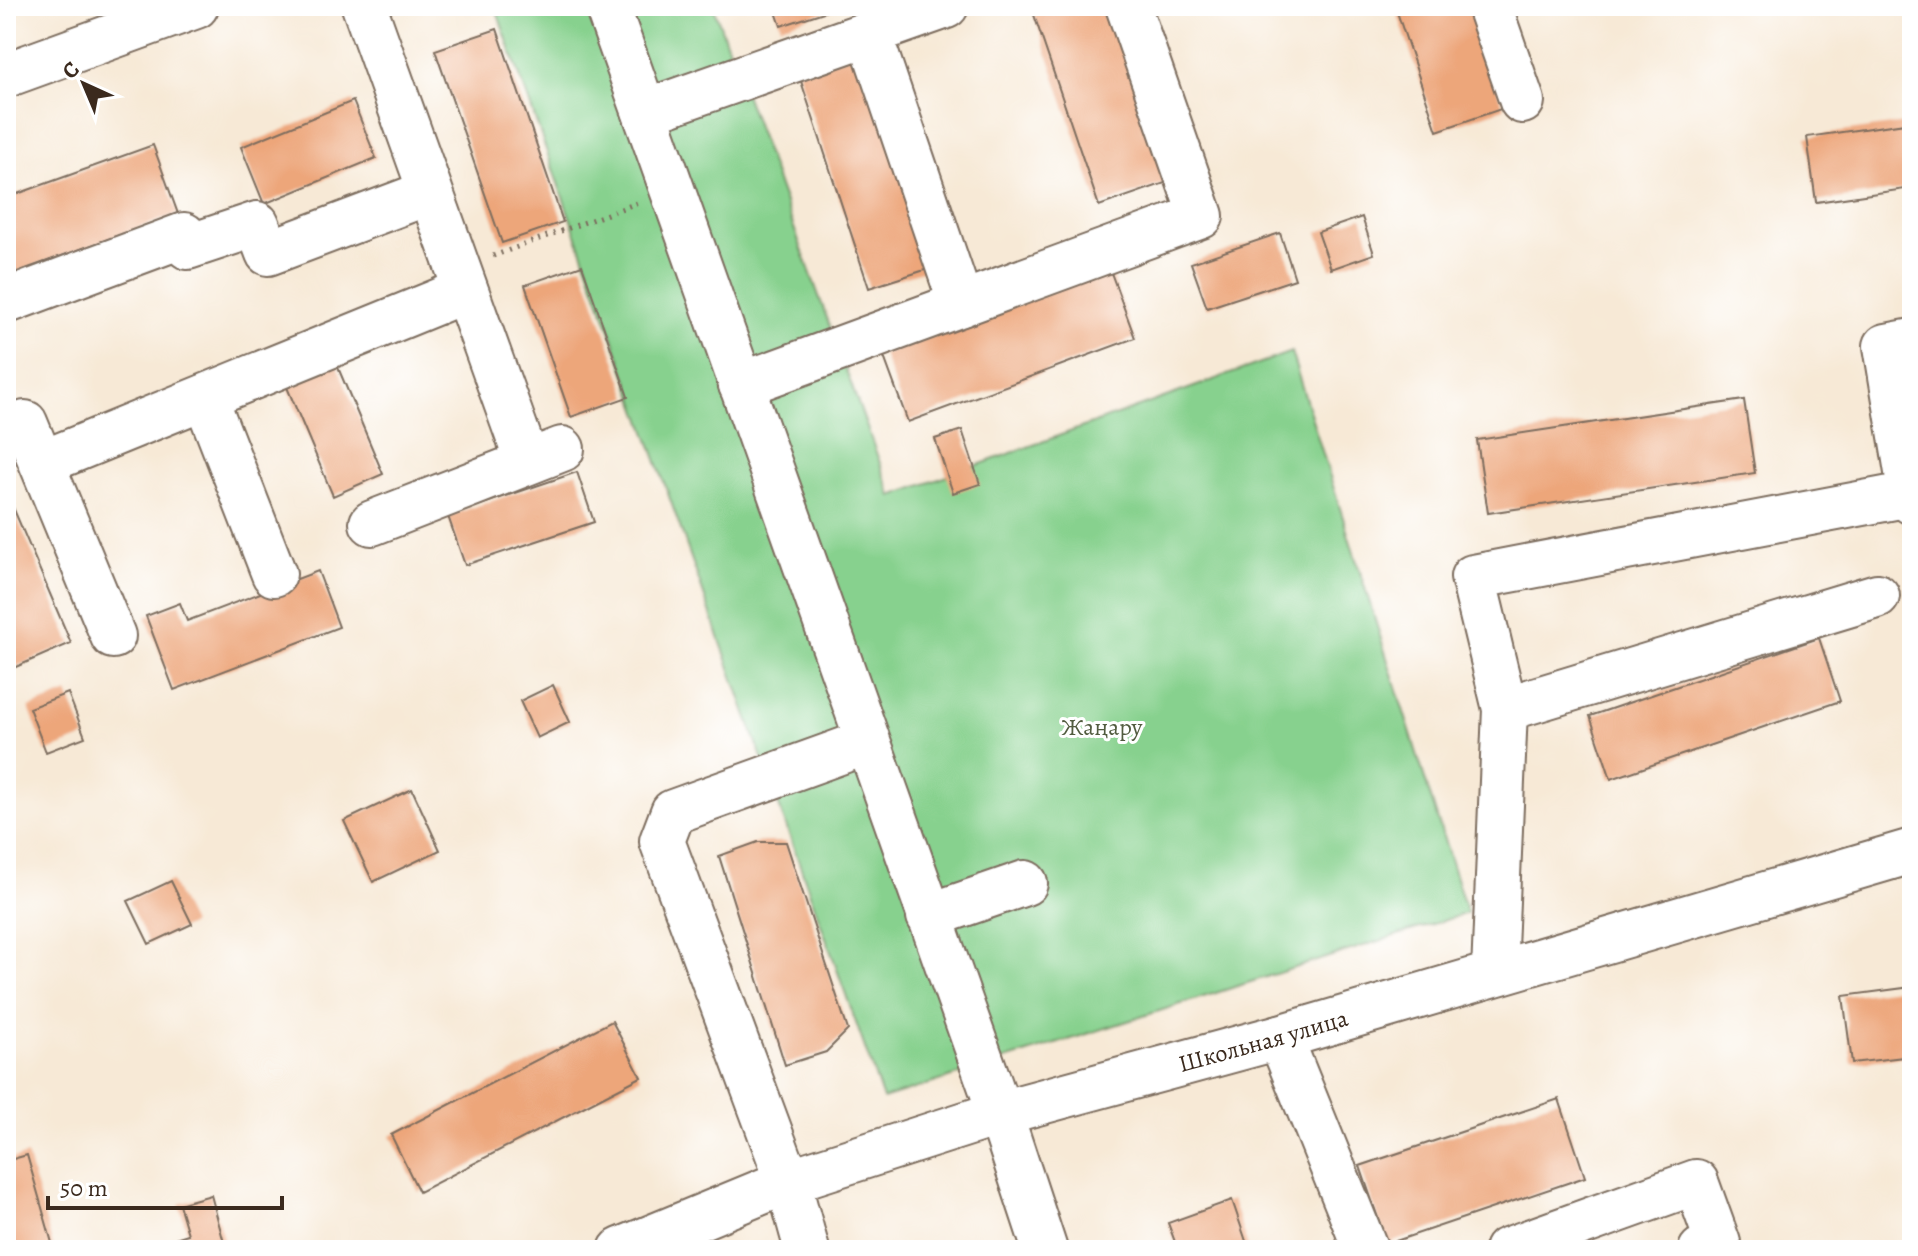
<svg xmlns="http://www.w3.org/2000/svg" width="1918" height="1256" viewBox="0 0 1918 1256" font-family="Alegreya,serif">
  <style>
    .green { fill: #87d18e; stroke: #617e56; stroke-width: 2 }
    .building { fill: #eda67a }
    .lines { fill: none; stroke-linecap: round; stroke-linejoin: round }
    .minor-casing { stroke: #7d6d5e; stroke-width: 48 }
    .path { stroke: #7d6d5e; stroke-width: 5; stroke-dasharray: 2 6; stroke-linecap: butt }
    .minor { stroke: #fff; stroke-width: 44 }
    .labels { text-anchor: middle; stroke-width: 6; stroke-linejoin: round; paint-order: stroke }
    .park-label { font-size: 24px; fill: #525c40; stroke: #fff }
    .street-label { font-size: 24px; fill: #3b2a1e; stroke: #fff }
  </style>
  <rect width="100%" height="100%" fill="#fff"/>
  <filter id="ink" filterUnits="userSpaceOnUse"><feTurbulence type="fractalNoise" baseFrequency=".0125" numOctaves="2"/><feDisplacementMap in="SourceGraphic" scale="16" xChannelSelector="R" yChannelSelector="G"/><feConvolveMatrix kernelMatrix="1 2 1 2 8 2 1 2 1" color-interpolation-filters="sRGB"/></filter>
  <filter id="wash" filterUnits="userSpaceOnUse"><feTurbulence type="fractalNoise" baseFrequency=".006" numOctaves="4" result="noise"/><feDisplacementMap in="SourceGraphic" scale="32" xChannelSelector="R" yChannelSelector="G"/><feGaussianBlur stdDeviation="1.8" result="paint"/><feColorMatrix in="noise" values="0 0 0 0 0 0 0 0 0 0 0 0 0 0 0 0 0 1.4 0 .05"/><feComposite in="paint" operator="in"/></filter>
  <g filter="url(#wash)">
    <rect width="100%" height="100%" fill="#f7e9d6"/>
    <path class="green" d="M495,6h218l179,490 399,-144 176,561 -584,186z"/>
    <g id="blocks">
      <path class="building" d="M774,6h65v1l-58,19z
        M1031,6h77l60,176 -69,24z
        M1395,6h75l34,102 -67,23z
        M497,29l66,193 -61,21 -67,-193z
        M863,51l71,216 -65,21 -71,-216z
        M353,101l23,57 -112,46 -23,-57z
        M1912,122v66l-96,14 -9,-65z
        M153,145l25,69 -172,62v-78z
        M1362,217l12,37 -43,15 -13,-37z
        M1280,233l15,46 -88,29 -16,-45z
        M582,265l46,132 -57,20 -46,-132z
        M1110,270l25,68 -227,84 -25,-68z
        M331,351l52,123 -50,22 -52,-123z
        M1744,400l11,73 -267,40 -11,-73z
        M962,430l18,54 -27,9 -18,-54z
        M577,472l17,50 -129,43 -17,-49z
        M6,491l65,152 -62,27 -3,-6z
        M318,571l21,56 -165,63 -28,-74 34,-13 7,18z
        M1819,638l21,63 -229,78 -21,-63z
        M553,685l17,37 -33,16 -17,-37z
        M68,693l17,44 -39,15 -17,-44z
        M412,789l28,61 -67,32 -29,-61z
        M758,842h28l62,188 -22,22 -41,13 -66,-209z
        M171,881l21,43 -43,20 -21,-43z
        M1912,987v69l-60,7 -9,-67z
        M612,1021l29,56 -222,115 -28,-57z
        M1559,1099l26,78 -198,67 -27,-78z
        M27,1155l27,95h-48v-89z
        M211,1195l15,55h-89l51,-16 -9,-30z
        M1232,1200l17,50h-71l-10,-27z"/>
    </g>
  </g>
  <g filter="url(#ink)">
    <use href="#blocks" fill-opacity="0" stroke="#7d6d5e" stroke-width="2"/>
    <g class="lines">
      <g class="minor-casing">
        <g id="minor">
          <path d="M364,6l163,455"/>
          <path d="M607,6l393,1107 45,137"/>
          <path d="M1489,6l33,95"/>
          <path d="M869,33l92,271"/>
          <path d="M6,75l190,-69"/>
          <path d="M645,112l301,-106"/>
          <path d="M7,301l177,-66 4,12 69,-23 11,29 162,-61"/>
          <path d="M1912,341l-26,5 26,156"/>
          <path d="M741,385l460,-169 -73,-210"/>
          <path d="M205,397l69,177"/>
          <path d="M6,431l19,-8 88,213"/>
          <path d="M42,463l422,-172"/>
          <path d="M372,523l190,-74"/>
          <path d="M1505,709l372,-113"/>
          <path d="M929,916l96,-33"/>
          <path d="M1494,973l11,-264 -32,-132 438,-83"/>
          <path d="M1280,1037l86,213"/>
          <path id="s1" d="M621,1250l167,-69 212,-68 280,-76 632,-186"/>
          <path d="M807,1250l-19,-69 -126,-340 11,-29 194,-70"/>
          <path d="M1507,1250l189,-68 22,61 -17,7"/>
        </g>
      </g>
      <path class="path" d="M493,256l144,-53"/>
      <use href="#minor" class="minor"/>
    </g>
  </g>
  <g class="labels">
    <g class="park-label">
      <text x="1102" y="735">Жаңару</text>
    </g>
    <g class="street-label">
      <text dy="8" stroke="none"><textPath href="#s1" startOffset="676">Школьная улица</textPath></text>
    </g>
  </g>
  <rect width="1918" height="1256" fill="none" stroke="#fff" stroke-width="32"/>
  <g transform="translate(84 84) rotate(316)" stroke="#ffffff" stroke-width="6" paint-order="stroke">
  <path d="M0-6L14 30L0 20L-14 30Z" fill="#3b2a1e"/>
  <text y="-12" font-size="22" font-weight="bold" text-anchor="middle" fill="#3b2a1e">С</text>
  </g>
  <path d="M48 1196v12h234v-12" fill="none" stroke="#3b2a1e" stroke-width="4"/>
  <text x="60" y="1196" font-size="24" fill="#3b2a1e" stroke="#ffffff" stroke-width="6" paint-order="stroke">50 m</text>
</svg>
